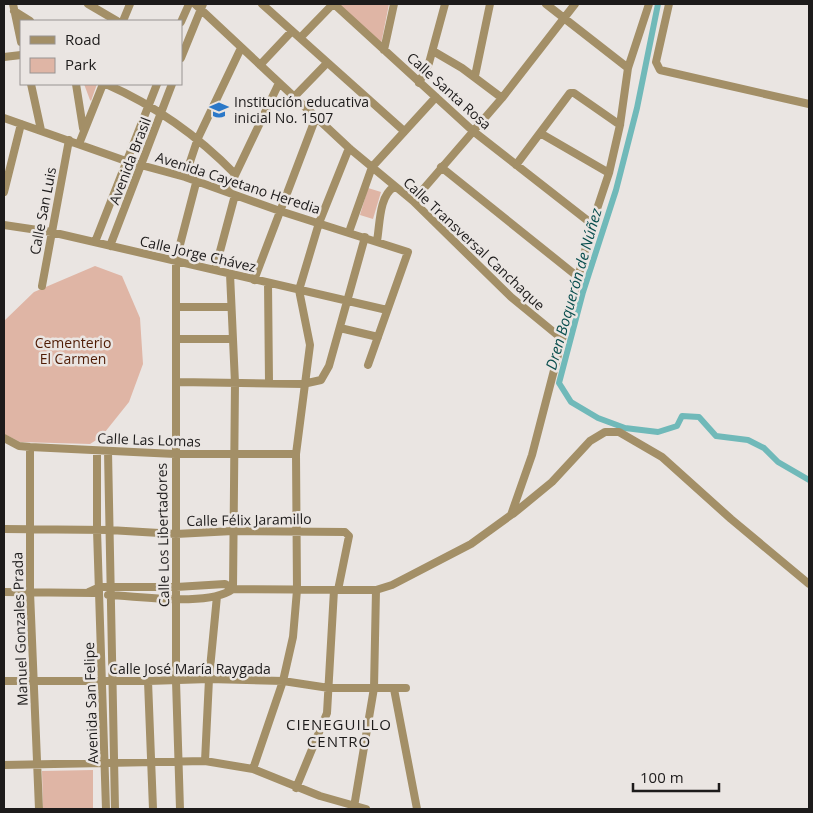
<svg xmlns="http://www.w3.org/2000/svg" width="813" height="813" viewBox="0 0 813 813" font-family="'Open Sans',sans-serif">
  <style>
    .green { fill: #dfb5a5 }
    .lines { fill: none; stroke-linecap: round; stroke-linejoin: round }
    .canal { stroke: #70b9b9; stroke-width: 6 }
    .minor { stroke: #a38f67; stroke-width: 8 }
    .labels { text-anchor: middle; stroke-width: 5; stroke-linejoin: round; paint-order: stroke }
    .street-label { font-size: 14px; fill: #1d1b1b; stroke: #eae5e2 }
    .poi-label { font-size: 14px; fill: #1d1b1b; stroke: #eae5e2; text-anchor: start }
    .park-label { font-size: 14px; fill: #4f1c05; stroke: #eae5e2 }
    .water-label { font-size: 15px; font-style: italic; fill: #094e4e; stroke: #eae5e2 }
    .neighbourhood-label { font-size: 15px; letter-spacing: 1px; fill: #1d1b1b; stroke: #eae5e2 }
  </style>
  <rect width="100%" height="100%" fill="#eae5e2"/>
  <path class="green" d="M340,4h49l-8,40 -42,-38z
    M84,84h13l-6,17 -1,-1z
    M368,188l13,4 -8,27 -13,-4z
    M95,266l27,10 18,42 3,46 -14,38 -28,35 -11,7 -70,-2 -16,-8v-113l30,-29z
    M93,770v39h-50l-1,-38z"/>
  <g class="lines">
    <path class="canal" d="M658,4l-21,104 -21,82 -33,102 -24,91 12,19 27,16 27,10 33,4 19,-6 5,-10 17,1 17,19 32,4 16,8 14,14 31,18"/>
    <path class="minor" d="M13,4l8,38
      M88,4l29,17
      M195,4l154,144 64,53 98,96 50,41
      M262,4l142,127
      M334,4l139,127 119,93
      M546,4l82,64
      M669,4l-13,58 4,8 149,34
      M14,11l16,10
      M123,21l7,-17
      M181,22l8,-18
      M300,38l33,-34
      M384,50l10,-46
      M433,51l29,17 40,30
      M4,57l17,-2
      M181,58l22,-54
      M260,65l32,-34
      M475,76l15,-72
      M419,83l10,-20 16,-59
      M31,84l10,46
      M76,84l7,44
      M106,84c50,22 91,51 129,90
      M294,97l33,-34
      M4,118l122,43 59,16 95,34 128,41 -40,113
      M540,133l69,40
      M79,144l24,-60
      M516,165l54,-72h4l46,32
      M441,167l137,110
      M185,177l13,-39 43,-90
      M4,192l17,-68
      M227,192l52,-109
      M413,201l89,-103 73,-94
      M4,225l47,7 336,78
      M349,232l23,-65 64,-70
      M377,241c3,-17 2,-45 17,-54
      M95,242l62,-158
      M110,246l62,-162
      M215,270l20,-75
      M230,274l5,109 -2,206
      M254,280l62,-163
      M268,283l1,99
      M42,286l27,-146
      M177,307h54
      M340,328l38,9
      M177,339h55
      M178,382l125,2 18,-4 8,-14 36,-129
      M4,438l15,8 11,1 145,7h121
      M30,447v145l9,217
      M97,451v79l9,279
      M108,451l7,358
      M513,514l39,-32 38,-41 15,-9h14l43,25 69,62 78,65
      M4,529l105,1 67,4 57,-3 112,1 4,4 -11,54
      M4,592l90,1
      M89,592l11,-5h76l49,-3 8,5 143,1 16,-5 79,-41 40,-29 21,-60 60,-231 17,-51 11,-48 8,-57 21,-64
      M108,595c32,1 100,12 125,-6
      M4,681h144l61,-2 74,2 46,7h77
      M148,681l5,128
      M394,689l23,120
      M205,761l4,-82 8,-83
      M4,765l201,-4 48,8 67,27 46,13
      M253,769l30,-88 10,-44 4,-47 -1,-136 14,-109 -11,-55 20,-67 30,-75
      M296,788l31,-75 7,-123
      M354,807l20,-119 2,-98
      M180,809l-4,-128v-421l20,-77"/>
  </g>
  <defs>
    <g id="school-bare" transform="scale(1.5)"><path d="M0-5L7-2L0 1L-7-2ZM-4 1L0 2.5L4 1V4Q0 6-4 4Z" fill="#2b78c8" stroke="#eae5e2" stroke-width="2.5" paint-order="stroke"/></g>
  </defs>
  <g fill-rule="evenodd">
    <use href="#school-bare" x="219" y="110"/>
  </g>
  <g class="labels">
    <g class="street-label">
      <text transform="translate(449 91) rotate(42)" y="5">Calle Santa Rosa</text>
      <text transform="translate(130 161) rotate(-69)" y="5">Avenida Brasil</text>
      <text transform="translate(238 183) rotate(18)" y="5">Avenida Cayetano Heredia</text>
      <text transform="translate(43 211) rotate(-79)" y="5">Calle San Luis</text>
      <text transform="translate(474 244) rotate(43)" y="5">Calle Transversal Canchaque</text>
      <text transform="translate(198 254) rotate(13)" y="5">Calle Jorge Chávez</text>
      <text transform="translate(149 440) rotate(2)" y="5">Calle Las Lomas</text>
      <text transform="translate(249 520) rotate(-1)" y="5">Calle Félix Jaramillo</text>
      <text transform="translate(163 535) rotate(-91)" y="5">Calle Los Libertadores</text>
      <text transform="translate(20 629) rotate(-92)" y="5">Manuel Gonzales Prada</text>
      <text x="190" y="674">Calle José María Raygada</text>
      <text transform="translate(91 703) rotate(-92)" y="5">Avenida San Felipe</text>
    </g>
    <g class="poi-label">
      <text x="234" y="107">Institución educativa<tspan x="234" dy="16">inicial No. 1507</tspan></text>
    </g>
    <g class="park-label">
      <text x="73" y="348">Cementerio<tspan x="73" dy="16">El Carmen</tspan></text>
    </g>
    <g class="water-label">
      <text transform="translate(574 289) rotate(-74)" y="5">Dren Boquerón de Núñez</text>
    </g>
    <g class="neighbourhood-label">
      <text x="339" y="730">CIENEGUILLO<tspan x="339" dy="17">CENTRO</tspan></text>
    </g>
  </g>
  <rect width="813" height="813" fill="none" stroke="#1d1b1b" stroke-width="10"/>
  <rect x="20" y="20" width="162" height="65" fill="#eae5e2" stroke="#989492"/>
  <rect x="30" y="36" width="25" height="8" fill="#a38f67" stroke="#989492"/>
  <text x="65" y="45" font-size="15" fill="#1d1b1b">Road</text>
  <rect x="30" y="58" width="25" height="15" fill="#dfb5a5" stroke="#989492"/>
  <text x="65" y="70" font-size="15" fill="#1d1b1b">Park</text>
  <path d="M633 783v8h86v-8" fill="none" stroke="#1d1b1b" stroke-width="2.5"/>
  <text x="640" y="783" font-size="15" fill="#1d1b1b" stroke="#eae5e2" stroke-width="4" paint-order="stroke">100 m</text>
</svg>
